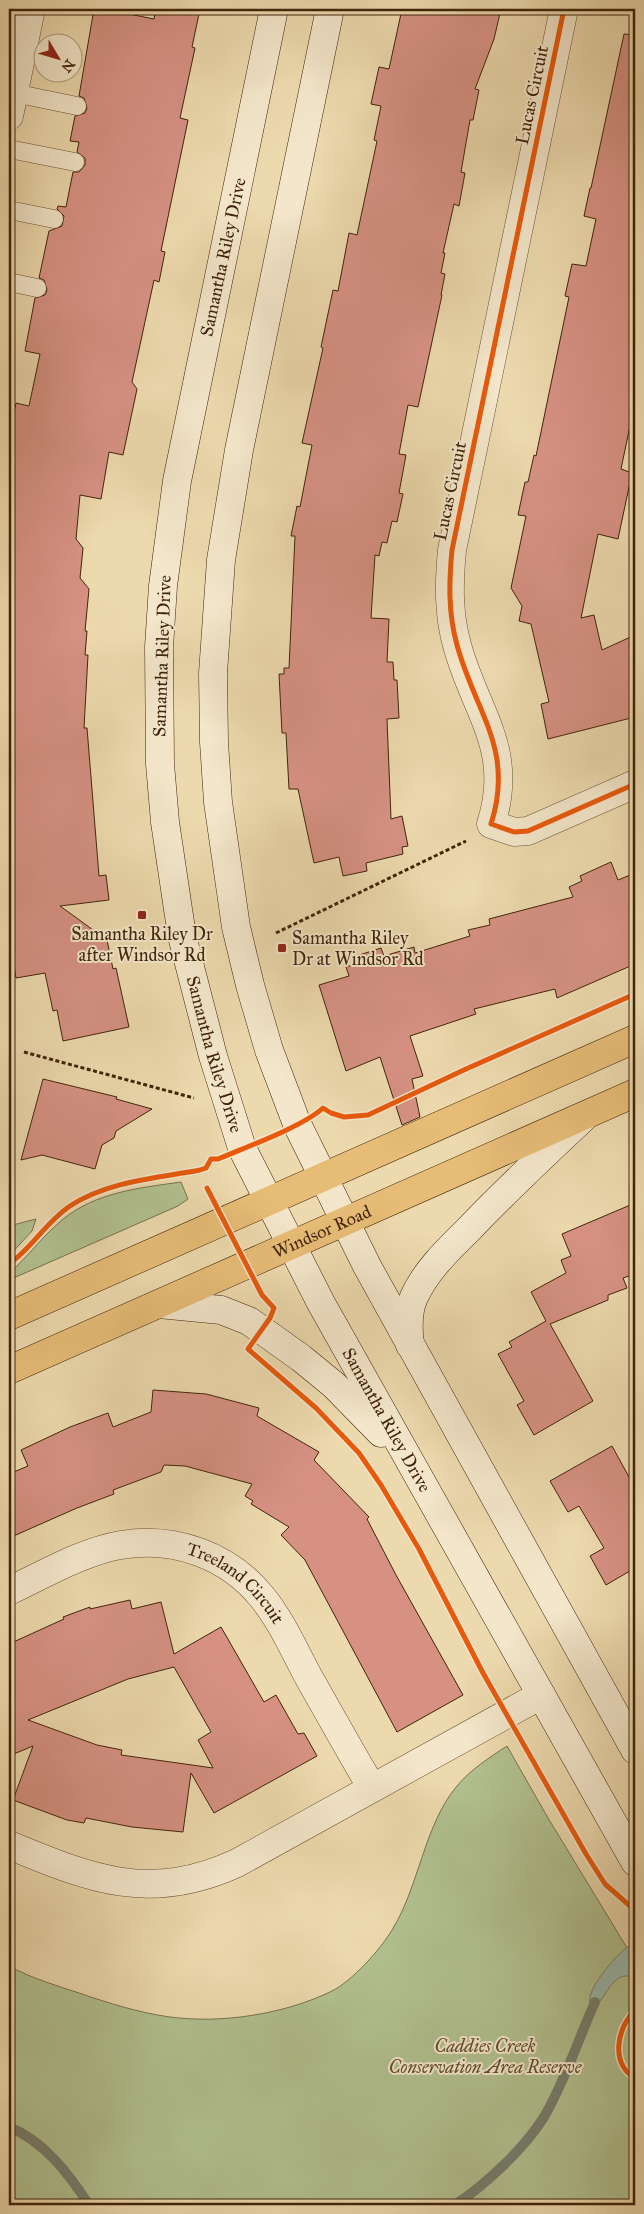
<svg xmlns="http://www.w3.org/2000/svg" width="644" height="2214" viewBox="0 0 644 2214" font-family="'IM FELL Great Primer',serif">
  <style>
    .green { fill: #b1c08f; stroke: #79724d }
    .water { fill: #99baae; stroke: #767e6d }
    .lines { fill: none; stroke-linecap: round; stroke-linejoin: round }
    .stream { stroke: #767e6d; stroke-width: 10 }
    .building { fill: #d69183; stroke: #41240b; fill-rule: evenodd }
    .service-casing { stroke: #6c5134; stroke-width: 19 }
    .minor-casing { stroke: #6c5134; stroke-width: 29 }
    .secondary-casing { stroke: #41240b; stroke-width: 29 }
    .primary-casing { stroke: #41240b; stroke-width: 29 }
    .path { stroke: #41240b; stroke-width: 3; stroke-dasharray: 4 2.5; stroke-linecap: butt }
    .service { stroke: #f3e6ca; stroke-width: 18 }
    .minor { stroke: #f3e6ca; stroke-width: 28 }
    .secondary { stroke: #f3e6ca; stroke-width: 28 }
    .primary { stroke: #e6bc76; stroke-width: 28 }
    .cycleway-casing { stroke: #f3e6ca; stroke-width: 8 }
    .cycleway { stroke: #e8590c; stroke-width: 5 }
    .poi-dot { fill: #8f2418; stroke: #f3e6ca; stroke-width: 2 }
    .labels { text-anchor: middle; stroke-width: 4; stroke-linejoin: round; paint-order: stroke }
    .street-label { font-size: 18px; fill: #41240b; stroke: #f3e6ca }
    .poi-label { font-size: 18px; fill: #41240b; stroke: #f3e6ca }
    .park-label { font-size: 18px; font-style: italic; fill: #5d4b2c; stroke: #f3e6ca }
  </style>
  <rect width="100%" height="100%" fill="#ecd9ad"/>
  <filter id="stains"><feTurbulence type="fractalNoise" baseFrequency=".004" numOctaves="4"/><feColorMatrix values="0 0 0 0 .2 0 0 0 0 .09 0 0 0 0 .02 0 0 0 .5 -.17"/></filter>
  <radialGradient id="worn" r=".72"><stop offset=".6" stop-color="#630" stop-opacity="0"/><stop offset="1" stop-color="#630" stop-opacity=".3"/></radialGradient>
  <path class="green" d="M181,1182l7,17 -10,7 -169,74v-9l7,-4c15,-15 29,-33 46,-47 34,-28 77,-32 119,-38z
    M36,1219l-4,12 -23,25v-30z
    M507,1746l41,72 87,143v244h-626v-239c22,12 46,19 70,27 29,10 61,20 91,24 52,7 115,-3 162,-26 20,-10 48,-41 60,-61 27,-43 32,-105 65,-144 14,-17 32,-28 50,-40z"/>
  <path class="water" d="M635,1942v36c-23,-11 -30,24 -45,35 1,-5 -1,-11 0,-16 3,-16 31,-48 45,-55z"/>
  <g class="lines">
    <path class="stream" d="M9,2127c35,14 60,47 80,78
      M455,2205c31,-21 69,-56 89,-88 21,-36 34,-77 51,-115"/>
  </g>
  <path class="building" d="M94,9h10l50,10 2,-10h44l-8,38 3,1 -15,70 8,2 -27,131 4,1 -6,30 -5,-2 -22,102 5,7 -14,66 -14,-3 -8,47 -21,-4 -4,44 7,9 -3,30 9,11 -4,42h2l-2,24h3l-4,73h3l12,148 7,-1 3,25 -49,6 47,34 6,29 3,-1 13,59 -66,14 -6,-31 -4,1 -8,-38 -29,5 -7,-42v-498l7,-35 13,3 11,-52 -15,-3 10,-53 10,-3 2,-5 -3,-10 -5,-2 10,-47 13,-5 2,-10 -7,-7 1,-3 8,1 7,-35h6l6,-7v-7l-8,-6 2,-10 -9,-1 5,-25 10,-3 2,-5 -3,-10 -5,-2z
    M402,9h99l-7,30 -19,50 4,1 -6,30h-3l-9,52 4,1 -6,33 -5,-2 -11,49h2l-4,20 4,1 -4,21h1l-24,112 -10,-2 -9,49 7,1 -7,38 4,1 -6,28 -5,-1 -5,22 -5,-1 -3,14 -4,-1 -4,63 18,1 -2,43h6l1,18h3l2,38 -12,1 4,100 11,-3 6,30 -6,1 1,7 -37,9 1,8 -24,5 -4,-19 -25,6 -16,-74h-9l-3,-56h-4l-3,-59h5v-6h5l6,-132h-4l6,-30 3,1 12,-62 -10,-2 21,-95 -2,-1 12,-57 5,1 11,-58 8,2 20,-94 -3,-1 7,-34 -10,-2 8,-37 10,2z
    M624,34l11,1v367l-14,67 11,4 -14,66 -20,-5 -17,84 13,-3 8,35 33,-15v82l-87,22 -7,-35 8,-2 -18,-78 -12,-3 3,-15 -11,-18 15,-72 -8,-1 7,-33h3l6,-27 2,1 33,-159 -4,-1 7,-32 14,2 10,-47 -12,-3 6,-28h1z
    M611,862l7,18 17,-7v91l-78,34 -2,-9 -81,20 2,5 -66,22 13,40 -11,3 8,38 -18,8 -22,-68 -34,14 -27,-86 30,-9 -3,-9 13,-4 -3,-7 25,-8 3,8 30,-9 1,6 55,-17 -2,-6 22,-5 -1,-6 84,-22 -4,-10 13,-6 -2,-5z
    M43,1079l74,18 -1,2 36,10 -36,22 -2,7 -12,7 -7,24 -53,-14 -21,5z
    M635,1203v71l-12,4 4,10 -19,7v5l-58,24 43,77 -59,34 -17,-30 7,-4 -26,-47 14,-7 -3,-5 37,-21 -15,-29 35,-19 -5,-13 10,-4 -9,-22z
    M153,1390l53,4 53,14 -2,8 62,36 -5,8 55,57 -2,2 29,56 67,120 -66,37 -92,-172 -24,-25 8,-8 -38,-23 2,-3 -8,-5 7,-12 -67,-18 -21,-1 -3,7 -48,18 1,4 -37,14 -68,30v-64l19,-8 -7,-16 49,-23 38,-14 5,14 38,-15z
    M612,1446l23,42v80l-29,17 -16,-29 14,-8 -25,-42 -11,6 -18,-31z
    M130,1600l2,9 29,-7 13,52 47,-27 43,75 12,-7 22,39 6,-1 13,23 -103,57 -23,-40 -8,59 -51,-5 -46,-9 -2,5 -17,-3 -54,-20 20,-54 -24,10v-112l55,-25 -1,-2 27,-10v2zM174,1667l37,65 -13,8 15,28 -92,-13 1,-5 -25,-5 -69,-25 100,-41z"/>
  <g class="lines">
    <g class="service-casing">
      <path id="service" d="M14,93l63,13
        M9,149l66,13
        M9,210l45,9
        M9,282l28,6"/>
    </g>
    <g class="minor-casing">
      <g id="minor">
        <path d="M564,9l-112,541c-3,32 -4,63 5,95 18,67 58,104 34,179l23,8 14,-1 107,-47"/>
        <path d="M9,116l22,-107"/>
        <path id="s1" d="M9,1591c34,-16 75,-40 112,-46 53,-9 107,10 141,52 19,23 32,53 46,79 21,37 42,75 64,112"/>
        <path d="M9,1845c82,34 141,58 228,18l304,-168"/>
      </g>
    </g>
    <g class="secondary-casing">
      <g id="secondary">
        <path id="s2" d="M274,9l-97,472 -14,105 -4,61 1,117 5,58 17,114 31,120 29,92 79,155 314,559"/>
        <path d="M330,9l-91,441 -18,110 -8,113 1,69 4,60 18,125 14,58 19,65 28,74 70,142 268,484"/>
        <path d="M159,1304l62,6 28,11 52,37 33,27 47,48"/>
        <path d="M410,1345c-2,-16 -3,-33 4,-48 12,-27 35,-48 55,-68 37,-39 76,-75 115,-112"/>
      </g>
    </g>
    <g class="primary-casing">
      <g id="primary">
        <path d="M9,1316l626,-277"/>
        <path id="s3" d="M9,1370l626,-277"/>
      </g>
    </g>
    <path class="path" d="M276,933l190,-92
      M24,1052l170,46"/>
    <use href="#service" class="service"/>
    <use href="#minor" class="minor"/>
    <use href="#secondary" class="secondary"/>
    <use href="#primary" class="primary"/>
    <g class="cycleway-casing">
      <path id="cycleway" d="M564,9l-112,541c-3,32 -4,63 5,95 18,67 58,104 34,179l23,8 14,-1 107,-47
        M207,1188l55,107 12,13 -4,10 -22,31 68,59 43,45 22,32 38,64 64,124 103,181 19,30 25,22 5,11
        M9,1264c23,-16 37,-42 61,-58 38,-25 87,-28 130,-36l6,-2 5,-9h7c28,-12 84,-32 105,-51l8,5 13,4 24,-2 98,-46 169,-75
        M635,2010c-18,19 -25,53 0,68"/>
    </g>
    <use href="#cycleway" class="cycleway"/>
  </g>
  <g class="poi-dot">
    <rect x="137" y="910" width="10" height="10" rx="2.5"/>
    <rect x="277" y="943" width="10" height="10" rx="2.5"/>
  </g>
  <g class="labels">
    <g class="street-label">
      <text transform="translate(532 95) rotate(-78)" y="6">Lucas Circuit</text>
      <text transform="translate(223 257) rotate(-78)" y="6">Samantha Riley Drive</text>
      <text transform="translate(450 491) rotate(-78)" y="6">Lucas Circuit</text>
      <text transform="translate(162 656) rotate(-88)" y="6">Samantha Riley Drive</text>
      <text dy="6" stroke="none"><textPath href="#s2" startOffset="1062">Samantha Riley Drive</textPath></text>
      <text dy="6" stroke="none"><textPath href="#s3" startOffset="342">Windsor Road</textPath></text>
      <text dy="6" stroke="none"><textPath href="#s2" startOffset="1468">Samantha Riley Drive</textPath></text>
      <text dy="6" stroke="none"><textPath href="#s1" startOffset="249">Treeland Circuit</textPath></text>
    </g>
    <g class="poi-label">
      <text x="142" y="940">Samantha Riley Dr<tspan x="142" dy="21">after Windsor Rd</tspan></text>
      <text x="292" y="944" text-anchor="start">Samantha Riley<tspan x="292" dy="21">Dr at Windsor Rd</tspan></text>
    </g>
    <g class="park-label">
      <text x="485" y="2052">Caddies Creek<tspan x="485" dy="21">Conservation Area Reserve</tspan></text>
    </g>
  </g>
  <rect width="644" height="2214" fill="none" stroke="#ecd9ad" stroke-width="30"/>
  <rect x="10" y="10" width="624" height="2194" fill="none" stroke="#41240b" stroke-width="2.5"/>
  <rect x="15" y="15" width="614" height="2184" fill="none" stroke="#41240b"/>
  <g transform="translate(58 58) rotate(128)"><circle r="24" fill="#f3e6ca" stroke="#ac987e"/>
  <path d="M0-4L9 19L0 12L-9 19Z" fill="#8f2418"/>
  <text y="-8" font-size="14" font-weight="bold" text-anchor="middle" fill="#41240b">N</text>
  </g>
  <rect width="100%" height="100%" filter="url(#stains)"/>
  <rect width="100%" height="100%" fill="url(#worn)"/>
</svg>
